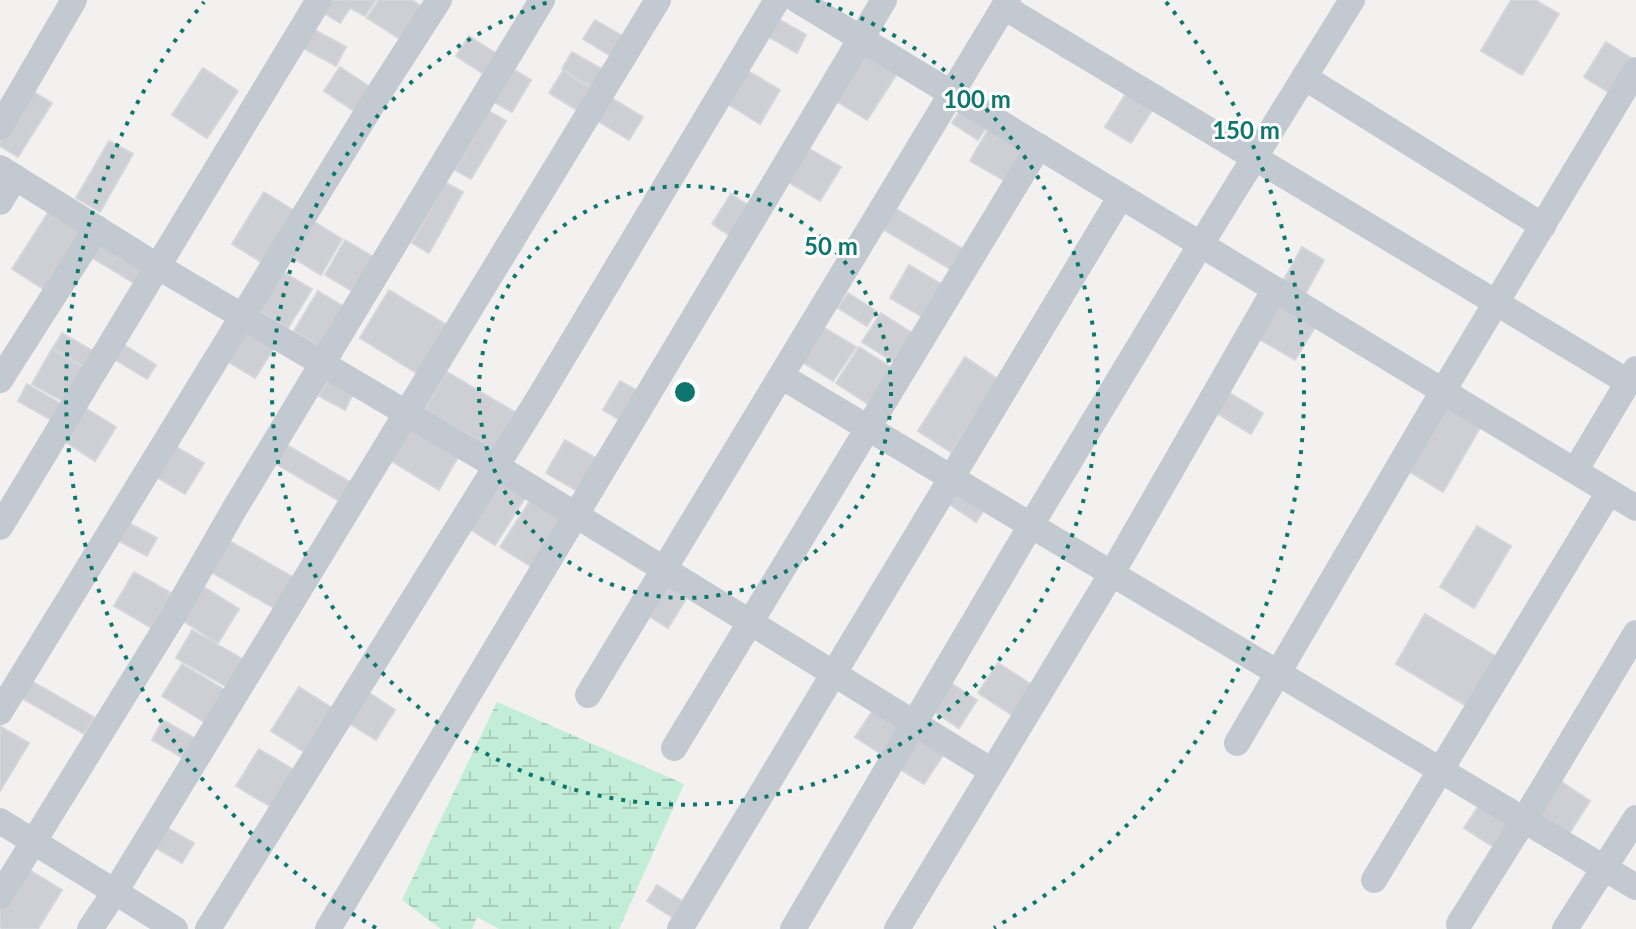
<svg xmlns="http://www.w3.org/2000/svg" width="1636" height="929" viewBox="0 0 1636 929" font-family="Lato,sans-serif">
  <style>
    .wetland { fill: url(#wetland-marsh) }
    .building { fill: #cecfd5; stroke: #d5d6db; stroke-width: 2 }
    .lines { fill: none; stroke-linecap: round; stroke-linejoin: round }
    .minor { stroke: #c2c9d1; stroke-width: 26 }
    .ring { fill: none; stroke: #0f766e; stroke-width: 4; stroke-dasharray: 4 8 }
    .centre { fill: #0f766e; stroke: #fff; stroke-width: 4 }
    .ring-label { font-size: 24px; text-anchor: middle; font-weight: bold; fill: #0f766e; stroke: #fff; stroke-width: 6; stroke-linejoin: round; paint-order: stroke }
  </style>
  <defs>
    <pattern id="wetland-marsh" width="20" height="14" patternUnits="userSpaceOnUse" patternTransform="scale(2)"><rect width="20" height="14" fill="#c2edd7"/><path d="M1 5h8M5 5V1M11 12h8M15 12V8" fill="none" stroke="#a8cdbb"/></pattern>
  </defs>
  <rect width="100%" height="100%" fill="#f3f1f0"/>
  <path class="wetland" d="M497,702l187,82 -65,145h-120l-22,-12 -5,12h-31l-39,-29z"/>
  <path class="building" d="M333,0h43l-11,16 -15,-8 -10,15 -16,-10z
    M379,0h33l9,6 -21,33 -33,-21z
    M1511,0h24l24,14 -37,61 -41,-24z
    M770,14l36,21 -9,18 -37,-21z
    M595,20l33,19 -12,20 -33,-20z
    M309,27l37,20 -10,19 -37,-20z
    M469,36l34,22 -13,20 -34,-22z
    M1606,42l25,16 -23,34 -24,-15z
    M865,48l35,21 -33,51 -34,-21z
    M572,52l35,20 -10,18 -35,-21z
    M340,67l33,22 -16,24 -33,-22z
    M203,68l35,23 -31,47 -35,-23z
    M743,68l37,22 -20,34 -37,-23z
    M513,69l18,11 -19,32 -18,-10z
    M563,71l35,22 -13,22 -36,-22z
    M1130,87l26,17 -25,39 -26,-16z
    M27,88l25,15 -34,54 -18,-11v-14z
    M605,94l38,23 -14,23 -38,-23z
    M963,106l26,17 -11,17 -26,-17z
    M489,111l17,10 -35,58 -16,-9z
    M992,123l37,21 -22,38 -37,-21z
    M109,141l24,13 -33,58 -24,-14z
    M808,148l33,19 -21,34 -32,-19z
    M446,183l17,9 -34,61 -17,-10z
    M264,192l34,21 -32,52 -34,-21z
    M731,194l20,13 -19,30 -20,-13z
    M893,207l70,42 -13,20 -69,-41z
    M51,208l37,23 -40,61 -36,-23z
    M308,218l34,21 -21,36 -34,-21z
    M99,240l48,30 -10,15 -48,-29z
    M345,240l35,21 -21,34 -34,-20z
    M1302,247l22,13 -21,38 -22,-13z
    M909,265l34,20 -19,33 -34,-20z
    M278,269l34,20 -24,39 -33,-20z
    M389,290l58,35 -29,49 -58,-36z
    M318,291l33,20 -24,40 -33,-20z
    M848,293l28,18 -9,15 -29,-18z
    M1280,303l37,21 -22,36 -36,-21z
    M881,313l34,22 -18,29 -35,-22z
    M246,326l30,19 -21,33 -30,-18z
    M823,327l33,20 -23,34 -31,-19z
    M62,333l31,18 -10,15 -30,-18z
    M118,341l38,24 -9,14 -38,-23z
    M859,347l33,21 -24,36 -32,-21z
    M52,349l32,19 -20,34 -32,-18z
    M965,357l33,22 -47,73 -33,-21z
    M447,372l68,40 -22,37 -68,-40z
    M330,376l25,14 -10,20 -26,-14z
    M620,381l18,10 -16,30 -19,-11z
    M27,384l36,21 -10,16 -35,-20z
    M1228,392l35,21 -12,21 -35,-21z
    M82,406l34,21 -21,34 -34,-22z
    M1448,406l33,20 -38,66 -33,-20z
    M412,420l50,30 -23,40 -51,-31z
    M565,440l31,18 -19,33 -31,-18z
    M170,443l34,20 -19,31 -34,-20z
    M287,445l70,41 -11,19 -70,-41z
    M498,476l29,19 -32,50 -30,-19z
    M955,482l33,22 -12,18 -33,-22z
    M533,496l31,20 -32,51 -32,-20z
    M123,520l34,18 -10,18 -34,-18z
    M1477,526l34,20 -37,62 -34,-21z
    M228,540l72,41 -19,31 -72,-41z
    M134,572l37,21 -19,35 -38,-22z
    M669,581l20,13 -21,34 -21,-13z
    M201,585l38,24 -21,34 -38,-24z
    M1425,614l74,44 -29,50 -74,-44z
    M192,630l56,32 -16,28 -56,-32z
    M998,663l34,22 -20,30 -34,-22z
    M182,664l48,29 -19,33 -49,-30z
    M28,679l66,38 -10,17 -66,-38z
    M946,680l31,20 -18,28 -31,-20z
    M299,687l35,22 -28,44 -35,-22z
    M365,690l30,20 -19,30 -31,-19z
    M876,706l27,18 -20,31 -28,-18z
    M163,720l37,21 -12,20 -36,-21z
    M0,726l29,17 -29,48z
    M917,734l28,18 -21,32 -28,-17z
    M259,749l35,21 -23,37 -35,-21z
    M1556,778l34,23 -22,34 -34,-22z
    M1484,798l30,19 -19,31 -31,-20z
    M160,824l34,19 -12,20 -33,-19z
    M23,866l39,24 -24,39h-35l-3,-2v-22z
    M657,885l25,16 -10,16 -25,-16z"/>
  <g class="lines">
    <path class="minor" d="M797,0l839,508
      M1004,7l624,375
      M1304,77l239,149
      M0,127l74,-127
      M0,168l157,98 339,200 496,305
      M0,202l15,-25
      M781,376l855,511
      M0,380l97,-152
      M1575,471l61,-102
      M0,527l319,-527
      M588,695l420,-695
      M0,712l381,-622 58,-90
      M1237,743l206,-352 193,-321
      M674,748l365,-602
      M0,821l175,108
      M1374,880l235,-388
      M0,896l173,-280 62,-108 307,-508
      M1459,924l65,-104 112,-187
      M90,929l25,-37 543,-892
      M208,929l332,-533 237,-396
      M328,929l556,-929
      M680,929l441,-733
      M793,929l238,-404 170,-281 151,-244
      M897,929l215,-356 163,-284
      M1565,929l71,-111"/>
  </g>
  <g class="ring">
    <circle cx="685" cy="392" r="206"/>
    <path d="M816 0A413 413 0 1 1 554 0"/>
    <path d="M376 928A619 619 0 0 1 204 2M1166 2A619 619 0 0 1 994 928"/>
  </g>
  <circle cx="685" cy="392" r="12" class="centre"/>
  <g class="ring-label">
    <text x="977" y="108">100 m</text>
    <text x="1246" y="139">150 m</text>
    <text x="831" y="255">50 m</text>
  </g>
</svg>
